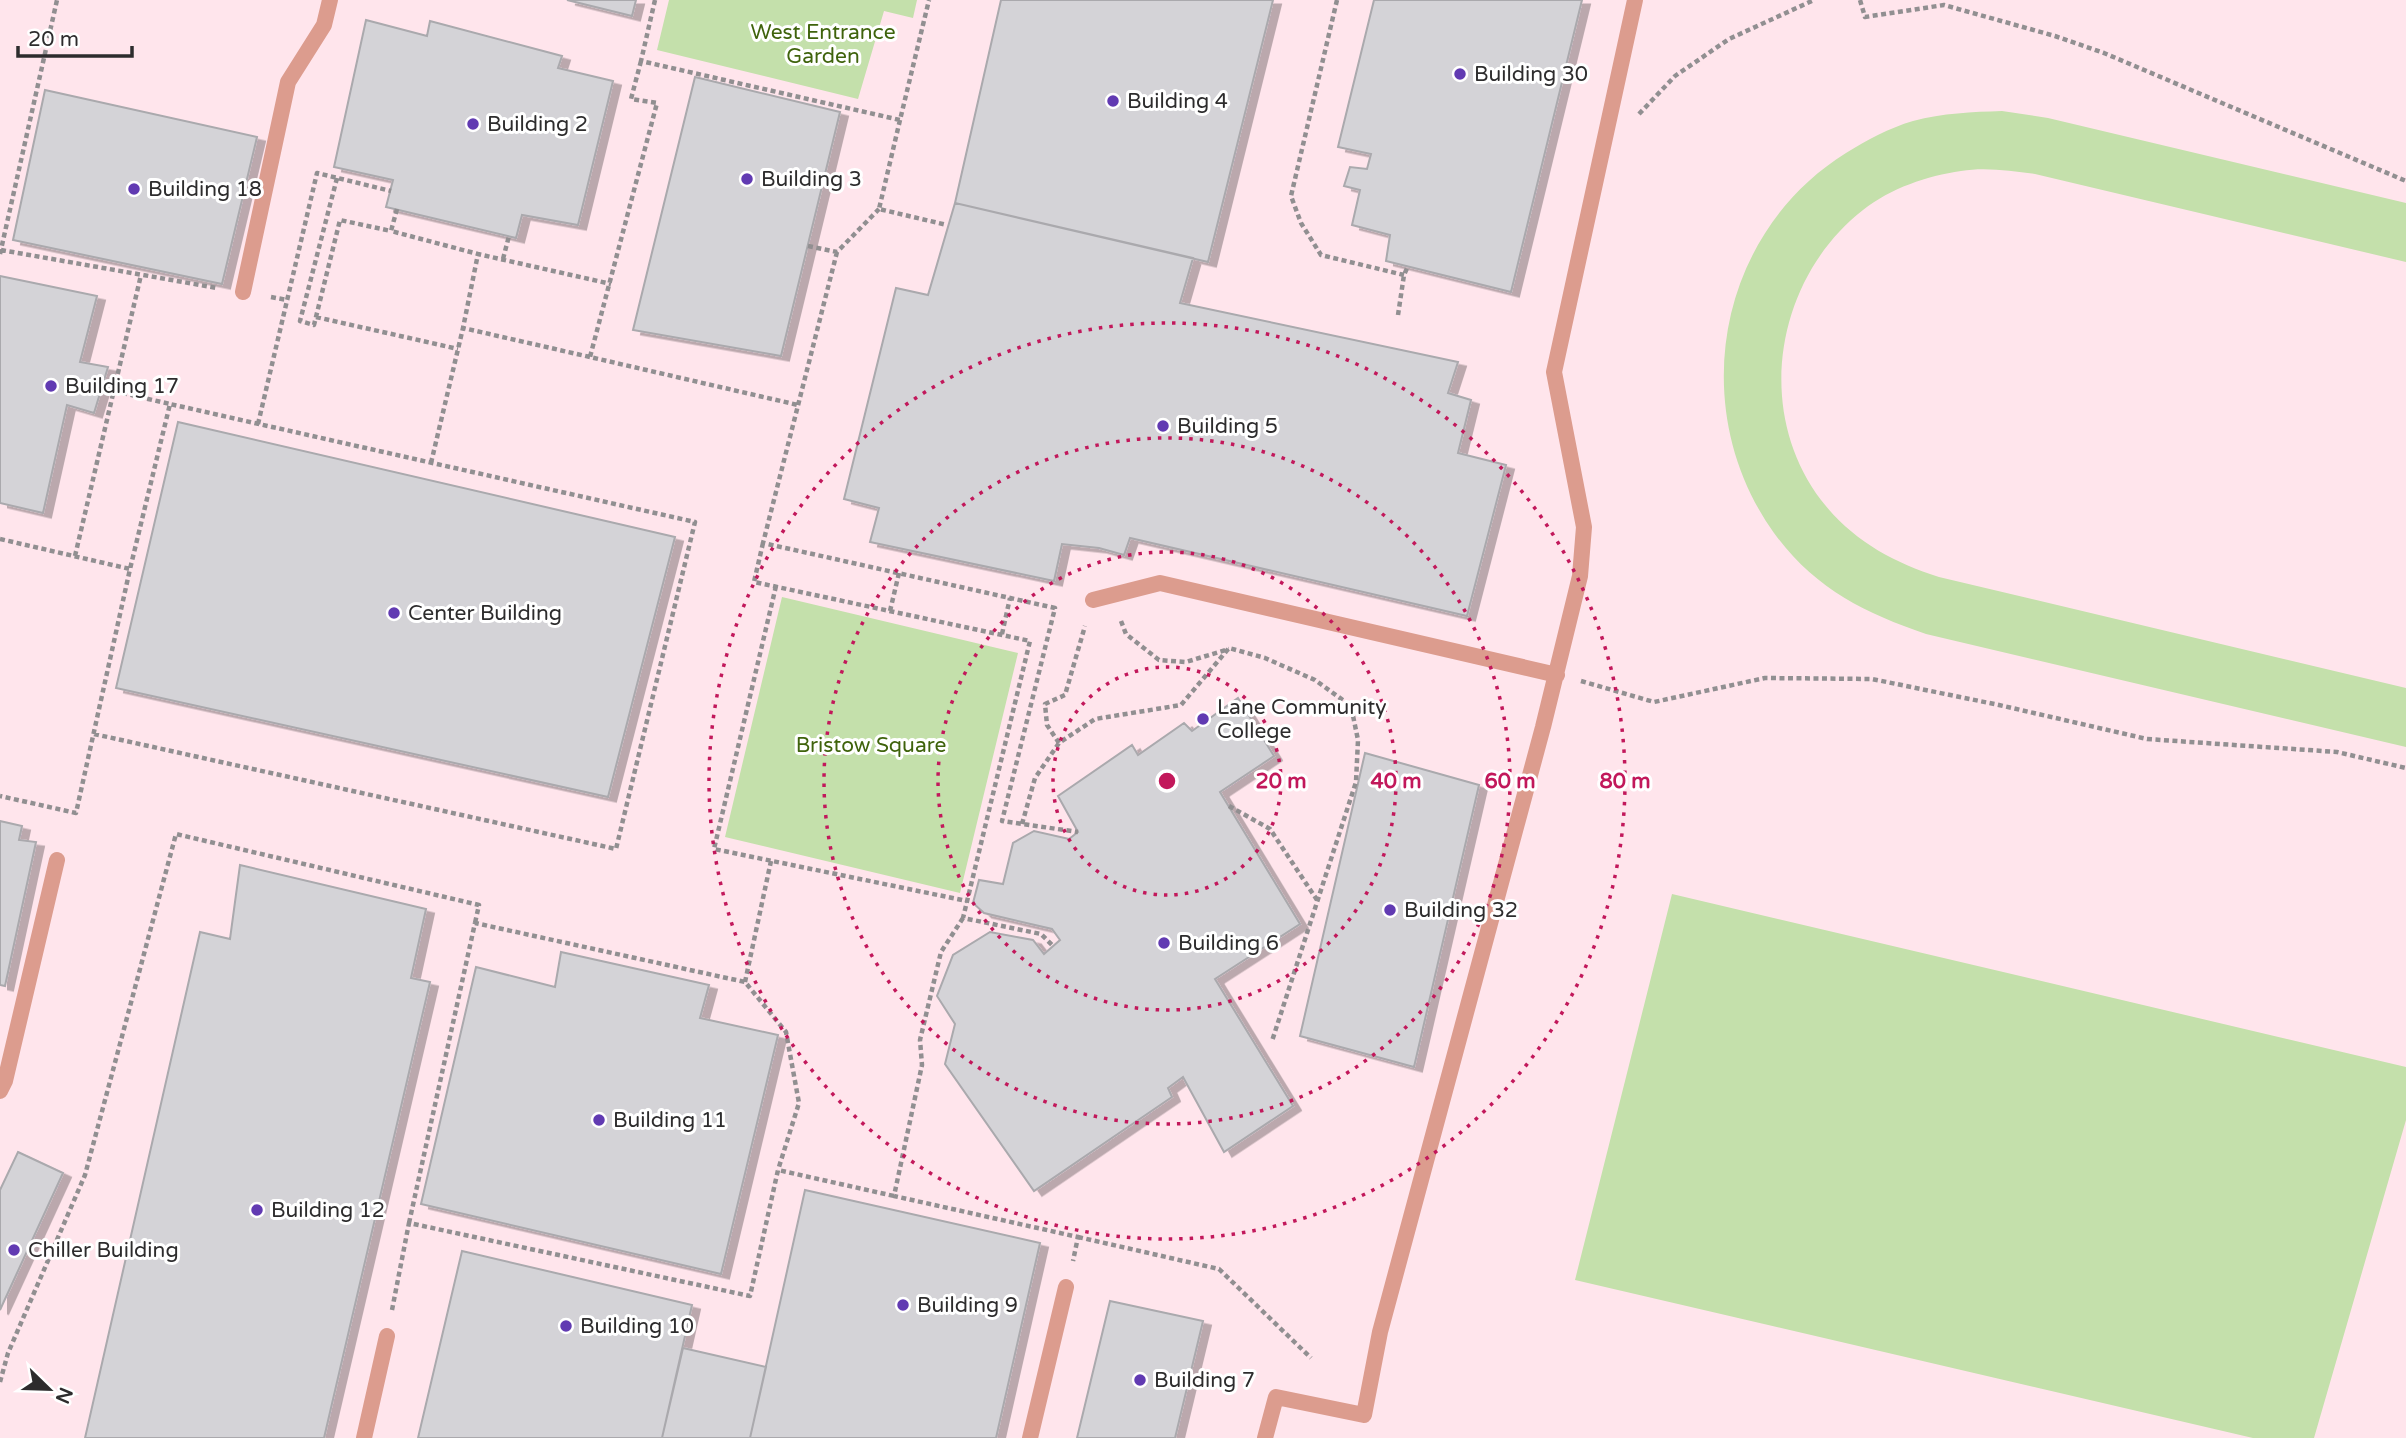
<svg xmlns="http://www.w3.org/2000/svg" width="2406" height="1438" viewBox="0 0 2406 1438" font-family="'Varela Round',sans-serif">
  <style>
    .education { fill: #ffe5ec }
    .green { fill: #c4e0ab }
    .building { fill: #d4d3d7; stroke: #aaa9ad; stroke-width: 2; filter: url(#shadow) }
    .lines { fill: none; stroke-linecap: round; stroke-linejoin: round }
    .path { stroke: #918f91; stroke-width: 4.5; stroke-dasharray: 5 3.5; stroke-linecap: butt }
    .lane { stroke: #dc9c8e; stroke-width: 16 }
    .ring { fill: none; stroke: #c2185b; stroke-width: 3.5; stroke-dasharray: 3.5 7 }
    .poi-dot { fill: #613ab2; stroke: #fff; stroke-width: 2.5 }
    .labels { text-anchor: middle; stroke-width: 6; stroke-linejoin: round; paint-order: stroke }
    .park-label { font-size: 21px; fill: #3f630c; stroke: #fff }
    .poi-label { font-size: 21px; fill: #2d2c2d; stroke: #fff; text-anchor: start }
    .centre { fill: #c2185b; stroke: #fff; stroke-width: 3.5 }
    .ring-label { font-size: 21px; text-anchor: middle; font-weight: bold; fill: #c2185b; stroke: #fff; stroke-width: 6; stroke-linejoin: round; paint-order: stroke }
  </style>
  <defs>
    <filter id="shadow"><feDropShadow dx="8" dy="4.5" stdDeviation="0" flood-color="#0004"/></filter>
  </defs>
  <rect width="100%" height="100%" fill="#f9f5f8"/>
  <path class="education" d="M0,0h2406v1438h-2406z"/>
  <path class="green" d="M669,0h248l-4,18 -29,-7 -26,88 -201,-49z
    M2002,111l46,7 358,85v59l-371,-88c-24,-3 -49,-7 -74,-3 -34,5 -70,17 -98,39 -87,68 -110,200 -42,290 31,40 71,62 118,77l467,111v59l-480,-113c-62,-21 -112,-46 -152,-101 -88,-123 -58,-299 72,-380 21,-13 43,-25 67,-32 30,-8 59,-9 89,-10z
    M782,597l236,56 -58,240 -235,-56z
    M1672,894l734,173v53l-92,318h-61l-678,-158z"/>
  <path class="building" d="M567,0h69l-4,16z
    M1001,0h272l-65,262 -253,-59z
    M1374,0h208l-71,292 -125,-31 4,-26 -38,-10 8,-35 -16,-4 6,-19 17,2 4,-15 -33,-7z
    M366,20l61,16 3,-15 132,35 -4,12 55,13 -35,144 -56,-10 -6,23 -130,-31 7,-27 -59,-13z
    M695,77l145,35 -59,244 -148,-26z
    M45,90l212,47 -35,147 -209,-44z
    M955,203l238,55 -13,45 278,59 -10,31 23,7 -13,53 48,12 -39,151 -337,-78 -6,17 -25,-7 -37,-4 -8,37 -184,-39 9,-34 -35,-9 52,-211 32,7z
    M0,276l97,20 -17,66 28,5 -14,46 -27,-8 -24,108 -43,-10z
    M178,422l497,115 -67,260 -492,-109z
    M1238,698l36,58 -54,36 80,132 -85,55 78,127 -69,46 -41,-75 -15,11 4,9 -138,94 -89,-127 10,-40 -18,-28 16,-41 37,-23 43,8 11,14 16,-14 -8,-11 -68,-16 -11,-10 6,-23 24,4 10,-41 21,-12 35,8 9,-7 -20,-36 74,-51 6,10 46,-32 8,8z
    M1365,753l114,32 -65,282 -114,-31z
    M0,821l22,5 -3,14 17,2 -31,144 -5,-1z
    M240,865l186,44 -15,69 19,4 -106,456h-239l115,-506 30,7z
    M561,952l148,33 -9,33 78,17 -57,239 -300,-70 55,-237 79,20z
    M18,1152l45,21 -63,137v-120z
    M805,1190l235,53 -44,195h-246z
    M462,1251l230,54 -30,133h-244z
    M1110,1301l93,20 -28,117h-98z
    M683,1348l83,19 -16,71h-88z"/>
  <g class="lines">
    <path class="path" d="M655,0l-14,61 259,59 29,-120
      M1337,0l-46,196 10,27 20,32 83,20
      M1860,0l5,17 79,-12 111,31 49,17 302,128
      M641,61l-10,38 26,4 -67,254 208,48
      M1639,114l36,-38 54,-37 85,-39
      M900,120l-21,89 68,16
      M337,178l-37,143 14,4 26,-105 51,11
      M397,209l-6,22 87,23
      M808,246l29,6 42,-43
      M1,250l216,38
      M837,252l-74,291 292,65 -53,213 76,11
      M0,254l57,-254
      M503,259l6,-23
      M271,297l16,3
      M1398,315l6,-40 4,-9
      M316,317l142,32
      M590,357l-127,-29 15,-74 133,30
      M114,391l56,13
      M258,424l59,-251 74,18
      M431,463l32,-135
      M0,539l130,30 -54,244 -76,-17
      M763,543l-9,39 276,59 -67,277 78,16 12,12
      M75,556l66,-281
      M776,586l-62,263 253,52
      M890,611l9,-38
      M1121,621l5,13 33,26 27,2 43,-13
      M1002,634l8,-36
      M1581,681l73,21 111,-24 107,1 127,26 148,34 190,13 69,16
      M94,734l522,115 79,-327 -525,-118 -40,165
      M1059,743l-12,-18 -2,-21 20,-9 20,-69
      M1229,806l41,23 47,71
      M1022,824l13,-46 24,-35 36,-24 86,-14 48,-57 36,10 50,22 36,26 7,34 -2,42 -84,259
      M963,918l-22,34 -21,88 2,25 -28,131 184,41 -5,24
      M745,982l26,-121
      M409,1223l66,-300 270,59 41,50 13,71 -21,67
      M1078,1237l141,32 92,89
      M392,1310l17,-87 341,73 28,-126 116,26
      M0,1382l8,-29 77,-178 91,-341 303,71 -4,18"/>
    <path class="lane" d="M243,292l45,-210 36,-57 6,-25
      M1093,600l67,-17 397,92
      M0,1091l5,-10 52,-221
      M364,1438l23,-102
      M1030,1438l36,-151
      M1265,1438l11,-41 88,18 16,-83 163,-605 37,-151 4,-49 -30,-155 81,-372"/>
  </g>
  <g class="ring">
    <circle cx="1167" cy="781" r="114"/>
    <circle cx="1167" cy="781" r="229"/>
    <circle cx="1167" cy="781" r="343"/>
    <circle cx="1167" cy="781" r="458"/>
  </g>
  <g class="poi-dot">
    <circle cx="1460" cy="74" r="7"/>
    <circle cx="1113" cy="101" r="7"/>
    <circle cx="473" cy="124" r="7"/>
    <circle cx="747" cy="179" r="7"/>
    <circle cx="134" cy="189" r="7"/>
    <circle cx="51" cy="386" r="7"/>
    <circle cx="1163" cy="426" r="7"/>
    <circle cx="394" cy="613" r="7"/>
    <circle cx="1203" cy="719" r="7"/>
    <circle cx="1390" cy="910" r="7"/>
    <circle cx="1164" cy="943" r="7"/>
    <circle cx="599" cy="1120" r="7"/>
    <circle cx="257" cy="1210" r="7"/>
    <circle cx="14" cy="1250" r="7"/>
    <circle cx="903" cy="1305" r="7"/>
    <circle cx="566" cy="1326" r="7"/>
    <circle cx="1140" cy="1380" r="7"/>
  </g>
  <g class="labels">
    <g class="park-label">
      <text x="823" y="39">West Entrance<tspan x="823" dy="24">Garden</tspan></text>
      <text x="871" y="752">Bristow Square</text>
    </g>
    <g class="poi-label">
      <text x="1474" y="81">Building 30</text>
      <text x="1127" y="108">Building 4</text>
      <text x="487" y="131">Building 2</text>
      <text x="761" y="186">Building 3</text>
      <text x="148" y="196">Building 18</text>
      <text x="65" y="393">Building 17</text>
      <text x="1177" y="433">Building 5</text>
      <text x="408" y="620">Center Building</text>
      <text x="1217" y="714">Lane Community<tspan x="1217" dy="24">College</tspan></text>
      <text x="1404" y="917">Building 32</text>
      <text x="1178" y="950">Building 6</text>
      <text x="613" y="1127">Building 11</text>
      <text x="271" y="1217">Building 12</text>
      <text x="28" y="1257">Chiller Building</text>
      <text x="917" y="1312">Building 9</text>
      <text x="580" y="1333">Building 10</text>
      <text x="1154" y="1387">Building 7</text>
    </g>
  </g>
  <circle cx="1167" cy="781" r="10" class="centre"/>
  <g class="ring-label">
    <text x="1281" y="788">20 m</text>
    <text x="1396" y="788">40 m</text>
    <text x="1510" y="788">60 m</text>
    <text x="1625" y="788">80 m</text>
  </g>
  <g transform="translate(49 1389) rotate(113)" stroke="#ffffff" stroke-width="5" paint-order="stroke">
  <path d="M0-5L12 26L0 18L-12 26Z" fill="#2d2c2d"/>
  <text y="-10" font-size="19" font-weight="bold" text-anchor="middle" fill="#2d2c2d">N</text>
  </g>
  <path d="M18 46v10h114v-10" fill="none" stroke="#2d2c2d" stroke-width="3.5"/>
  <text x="28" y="46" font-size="21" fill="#2d2c2d" stroke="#ffffff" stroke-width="5" paint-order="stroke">20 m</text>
</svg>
